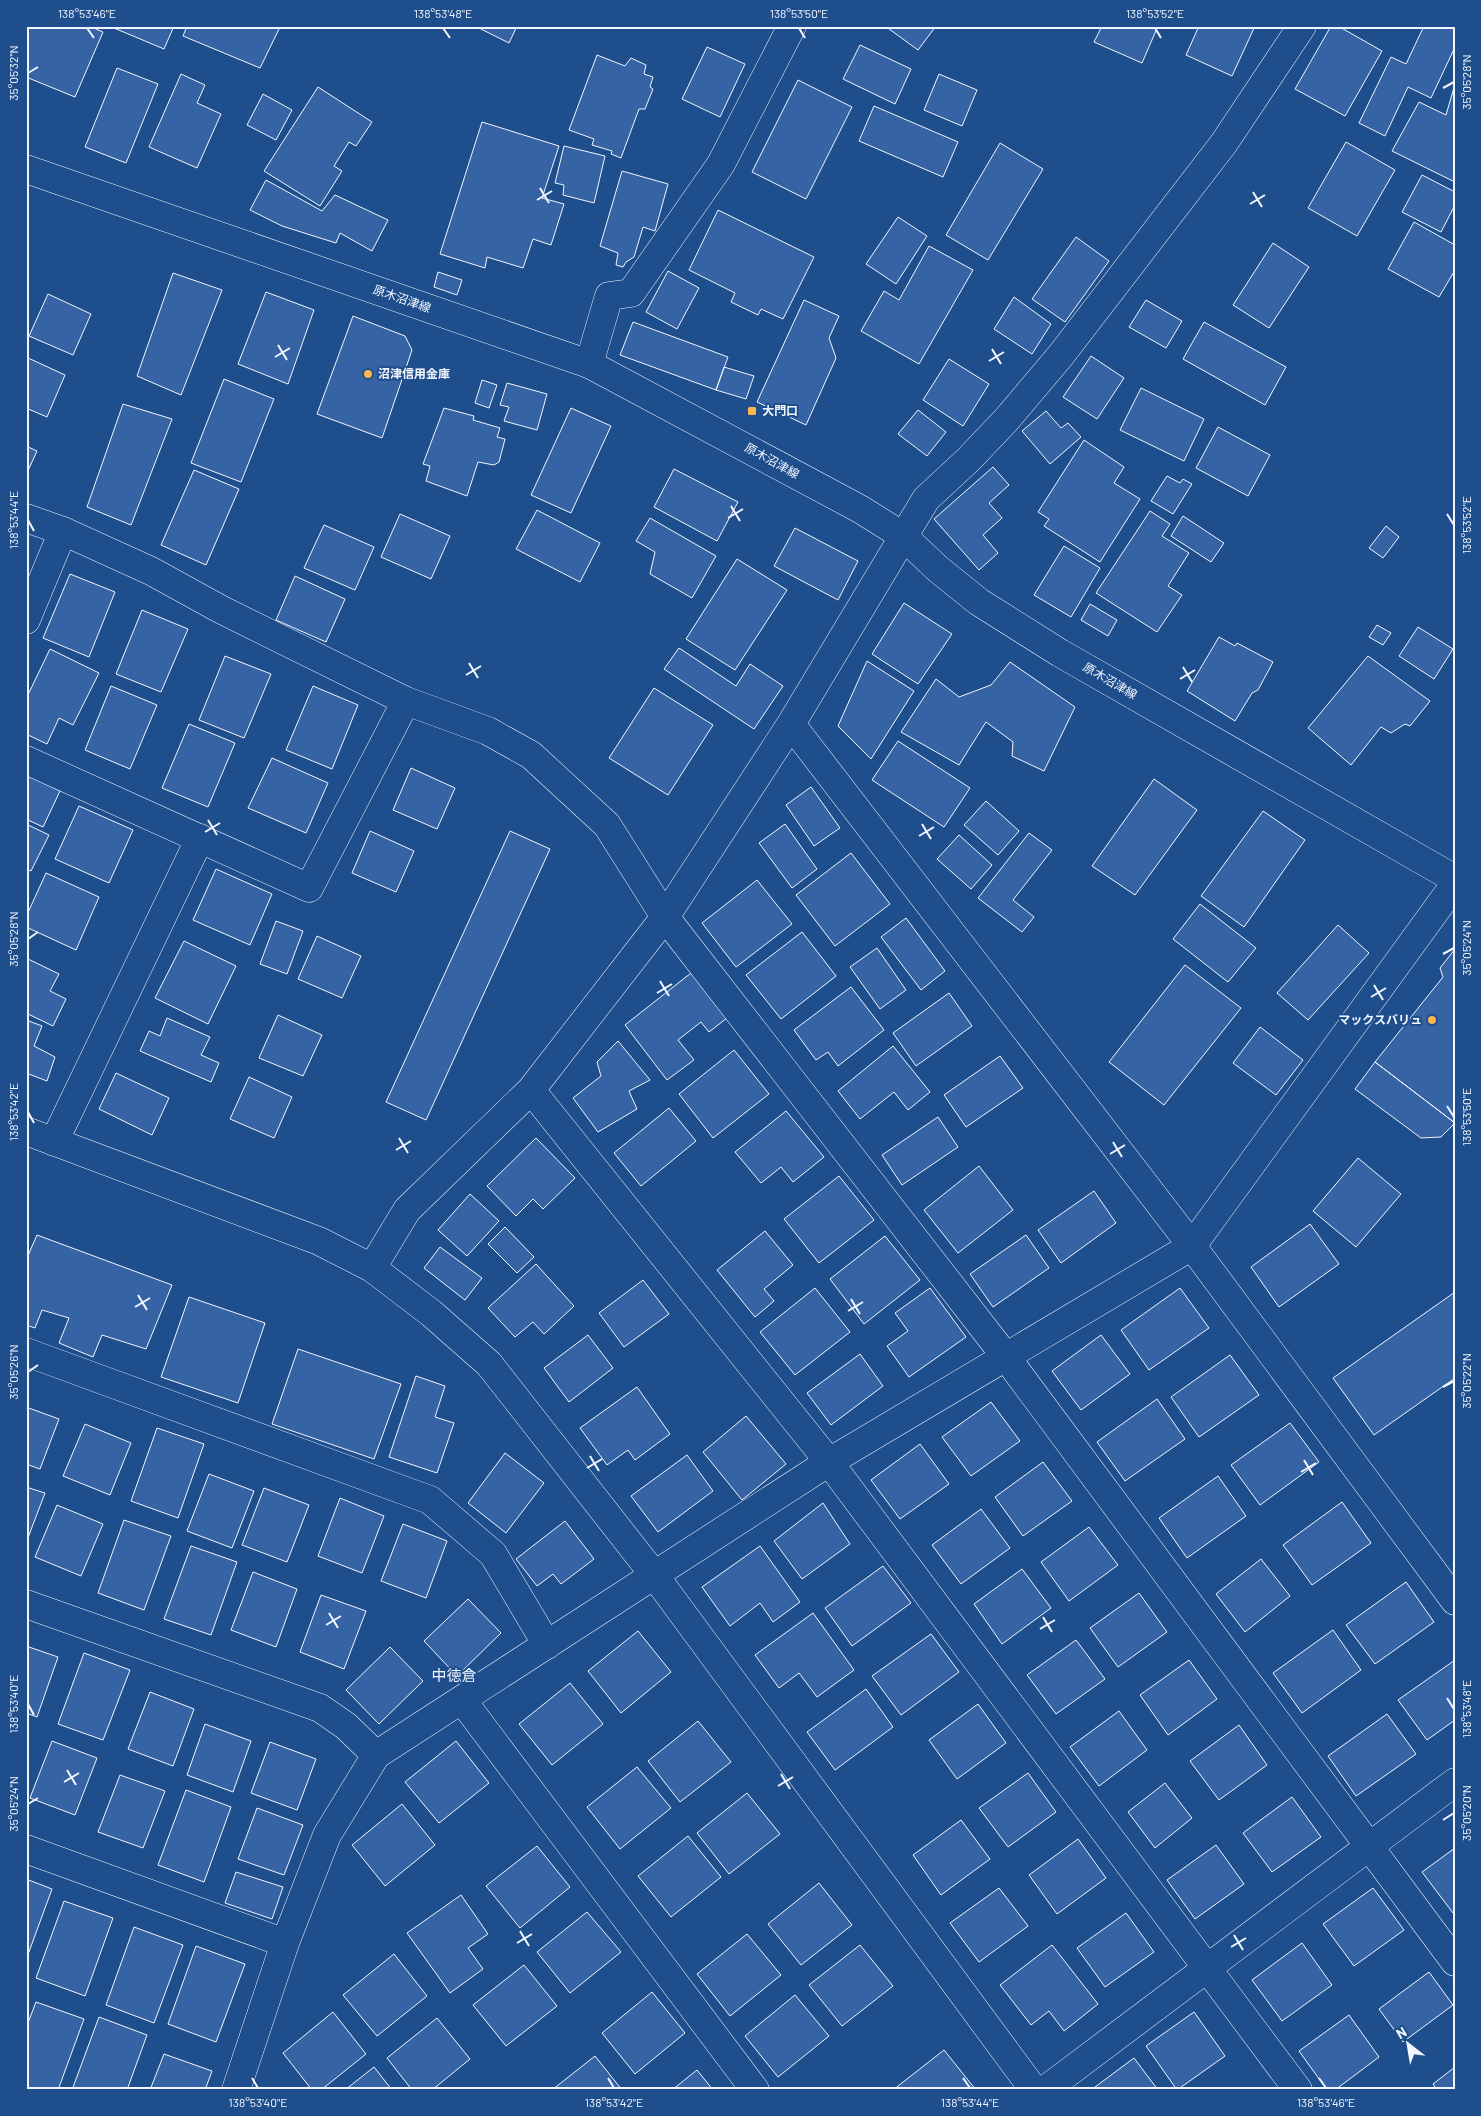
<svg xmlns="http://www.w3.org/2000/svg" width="1481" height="2116" viewBox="0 0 1481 2116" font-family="Barlow,'Noto Sans JP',sans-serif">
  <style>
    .building { fill: #3563a3; stroke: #f2f6ff }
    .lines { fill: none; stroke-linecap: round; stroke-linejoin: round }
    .minor-casing { stroke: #f2f6ff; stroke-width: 29 }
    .major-casing { stroke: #f2f6ff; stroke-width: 29 }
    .minor { stroke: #1f4e8c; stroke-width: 28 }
    .major { stroke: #1f4e8c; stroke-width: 28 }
    .ticks { fill: none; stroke: #f2f6ff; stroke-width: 2 }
    .poi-dot { fill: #ffb74d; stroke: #1f4e8c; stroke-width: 2 }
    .labels { text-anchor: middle; stroke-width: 4; stroke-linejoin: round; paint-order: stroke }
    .street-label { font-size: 12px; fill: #f2f6ff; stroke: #1f4e8c }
    .poi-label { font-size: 12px; font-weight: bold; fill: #f2f6ff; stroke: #1f4e8c; text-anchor: start }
    .quarter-label { font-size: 15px; fill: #f2f6ff; stroke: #1f4e8c }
    .neatline { fill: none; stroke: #f2f6ff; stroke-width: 2 }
    .ticks-label { font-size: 12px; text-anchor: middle; fill: #f2f6ff }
  </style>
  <rect width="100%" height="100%" fill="#1f4e8c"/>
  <path class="building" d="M28,26h61l14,6 -28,65 -49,-20z
    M115,26h59l-10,23 -50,-21z
    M187,26h90l3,1 -20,41 -77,-32z
    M475,26h42l-8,17z
    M885,26h51l-18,24z
    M1102,26h56l-16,37 -48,-21z
    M1199,26h56l-23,50 -46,-21z
    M1331,26h7l44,25 -37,65 -50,-27z
    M1424,26h31v21l-24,51 -23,-11 -23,49 -26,-13 32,-66 15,7z
    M860,45l51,24 -16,35 -52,-25z
    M707,47l38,17 -25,53 -38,-18z
    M597,55l28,11 6,-8 15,7 -2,9 9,3 -3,10 3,2 -8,20h-6l-18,49 -10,-4 1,-3 -20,-6 2,-6 -25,-9z
    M117,68l41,16 -32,79 -41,-16z
    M181,74l24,11 -8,18 24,11 -24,54 -48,-21z
    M939,74l38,16 -15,36 -38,-16z
    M798,80l54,27 -46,92 -54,-27z
    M1455,84v98l-63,-31 27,-49 27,13z
    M318,87l54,35 -16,24 -7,-4 -15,24 8,5 -22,35 -56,-35z
    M263,94l29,16 -16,30 -29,-15z
    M874,106l84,36 -15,35 -84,-36z
    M482,122l77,24 -17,52 22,6 -13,41 -18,-6 -10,29 -36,-11 -2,11 -45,-14z
    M1346,142l49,28 -38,66 -49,-28z
    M1000,143l43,26 -55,91 -42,-25z
    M564,146l41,10 -11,47 -31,-8 1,-10 -9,-2z
    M622,171l46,13 -13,47 -12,-4 -9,30 -8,5 -3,5 -7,-2 2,-12 -18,-7z
    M1422,175l33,17v13l-14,27 -39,-20z
    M266,180l56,31 13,-16 53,25 -16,31 -32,-18 -4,10 -54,-17 -32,-16z
    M718,210l96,47 -31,62 -22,-10 -3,6 -27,-13 4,-9 -46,-23z
    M898,217l29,19 -31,48 -30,-20z
    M1414,222l41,23v25l-16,27 -51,-28z
    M1076,237l33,24 -44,61 -33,-23z
    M1273,243l36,24 -40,61 -36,-23z
    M929,246l44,24 -54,94 -58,-33 23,-40 15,9z
    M668,271l31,17 -22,41 -31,-17z
    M438,272l24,8 -5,15 -23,-8z
    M173,273l49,17 -41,105 -44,-19z
    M266,292l48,18 -26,74 -50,-20z
    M48,294l43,20 -18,41 -44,-19z
    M1014,297l37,27 -19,30 -38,-25z
    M804,300l35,16 -10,22 7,20 -30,67 -49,-23z
    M1146,300l36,21 -16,27 -37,-21z
    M353,316l52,20 7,14 -30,88 -65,-24z
    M633,322l95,35 -12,33 -96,-35z
    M1204,322l82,45 -21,38 -82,-46z
    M1091,356l33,22 -27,41 -34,-22z
    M26,357l39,18 -18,42 -21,-9z
    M949,359l40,25 -26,42 -40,-26z
    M724,367l30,9 -8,23 -30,-9z
    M224,379l50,20 -33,83 -50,-19z
    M482,380l15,5 -8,23 -14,-5z
    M507,383l40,11 -10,36 -33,-9 5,-14 -9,-2z
    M1141,388l63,31 -20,42 -64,-31z
    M123,404l49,15 -41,106 -44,-18z
    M444,408l30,8 -1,4 27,8 -3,9 8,2 -6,23 -5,3 -16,-3 -11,34 -41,-15 4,-15 -7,-2z
    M571,408l40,18 -40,87 -40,-18z
    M918,410l28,22 -19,24 -29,-22z
    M1046,411l15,17 7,-5 13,14 -31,27 -28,-33z
    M1218,427l52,28 -22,41 -52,-28z
    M1084,440l40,27 -10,16 26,16 -40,63 -56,-36 5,-7 -11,-7z
    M26,446l11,5 -11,24z
    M993,467l16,18 -20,18 13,15 -19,17 15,18 -19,17 -45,-51z
    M674,469l64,33 -21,39 -63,-34z
    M194,470l45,19 -33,76 -45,-20z
    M1167,476l13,7 3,-4 9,5 -19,30 -22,-13z
    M537,510l63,33 -20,39 -64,-33z
    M1150,511l20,13 -8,12 27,17 -21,33 14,9 -25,37 -61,-39z
    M400,514l50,22 -19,43 -50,-22z
    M1183,516l41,27 -13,19 -40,-26z
    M650,518l66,38 -24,42 -42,-24 5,-22 -19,-11z
    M324,525l50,22 -19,43 -51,-22z
    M1386,526l13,11 -16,21 -14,-10z
    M795,528l63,33 -20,39 -64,-34z
    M1064,546l36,22 -29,49 -37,-22z
    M737,559l50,31 -52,80 -49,-31z
    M70,574l45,18 -26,65 -46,-19z
    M295,576l50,23 -19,43 -50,-22z
    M904,603l48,31 -34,50 -46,-30z
    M1090,604l27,16 -9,16 -27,-16z
    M142,610l46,19 -27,63 -45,-18z
    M1377,625l14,8 -8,12 -14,-8z
    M1418,627l35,22 -19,30 -35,-23z
    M1219,637l16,9 2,-3 36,19 -15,28 -6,3 -17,28 -48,-30z
    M679,648l57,38 14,-22 33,22 -29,43 -90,-60z
    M50,649l49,24 -26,52 -14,-7 -12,26 -21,-10v-35z
    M225,656l46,18 -27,64 -45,-18z
    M1368,656l62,45 -20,25 -5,-2 -14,9 -10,-6 -30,38 -43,-37z
    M867,661l47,30 -43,68 -33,-33z
    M1010,662l65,45 -31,64 -32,-15 1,-14 -27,-20 -27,43 -58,-33 35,-53 23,18 32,-12z
    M111,686l46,19 -27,64 -45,-19z
    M313,686l45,19 -26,64 -46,-19z
    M654,688l59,37 -45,70 -59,-37z
    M189,724l46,19 -27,64 -46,-19z
    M898,741l72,47 -26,39 -72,-47z
    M272,758l56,25 -22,50 -58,-25z
    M411,768l44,20 -18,41 -44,-19z
    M26,774l34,17 -17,36 -17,-8z
    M1154,779l43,31 -62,85 -43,-29z
    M811,787l29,41 -26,18 -28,-41z
    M986,801l33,30 -21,24 -34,-30z
    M79,806l54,24 -24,53 -54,-24z
    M1263,811l42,29 -61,87 -43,-31z
    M26,824l23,11 -18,36 -5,-2z
    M785,824l32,45 -25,19 -33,-45z
    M370,831l44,20 -18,41 -44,-19z
    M510,831l40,18 -124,271 -40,-18z
    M1029,833l23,17 -39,50 21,17 -12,15 -44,-34z
    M959,835l33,30 -21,24 -34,-30z
    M851,853l39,51 -55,42 -39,-51z
    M216,869l56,25 -22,51 -57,-25z
    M46,873l53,24 -23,53 -50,-23v-10z
    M757,880l35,44 -56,43 -34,-44z
    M1200,904l56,44 -28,34 -55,-43z
    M906,918l39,53 -24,19 -40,-53z
    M276,921l27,10 -16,43 -27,-10z
    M1338,925l31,28 -61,67 -31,-27z
    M802,932l34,44 -55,43 -35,-44z
    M317,936l44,20 -19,42 -44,-19z
    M184,941l52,25 -28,58 -53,-26z
    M877,948l29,42 -26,19 -30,-42z
    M1455,949v174l-80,-61 68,-85 -3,-9z
    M26,958l33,16 -9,17 16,8 -13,27 -27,-13z
    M1185,965l56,43 -77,97 -55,-43z
    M691,973l36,45 -18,14 -8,-10 -23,18 16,20 -27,20 -42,-55z
    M851,987l33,43 -46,36 -10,-14 -12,8 -22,-30z
    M949,993l23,33 -56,40 -23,-33z
    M278,1015l44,20 -19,41 -44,-18z
    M167,1018l43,19 -9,18 18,8 -8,19 -71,-31 9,-20 11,5z
    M26,1020l16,6 -8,20 21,11 -8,24 -21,-8z
    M1260,1027l43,33 -27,35 -43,-32z
    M618,1041l32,39 -21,11 8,18 -39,23 -25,-34 28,-22 -4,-14z
    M893,1046l37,46 -22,18 -14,-18 -34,27 -22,-28z
    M734,1050l35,44 -56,44 -34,-44z
    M1000,1056l23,32 -57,39 -22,-32z
    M1375,1062l80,61 -14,14 -20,1 -66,-49z
    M116,1073l53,25 -17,37 -53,-26z
    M249,1077l43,20 -18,41 -44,-19z
    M669,1108l27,33 -55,45 -27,-33z
    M786,1111l38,46 -31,25 -12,-15 -20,16 -26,-31z
    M938,1117l20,30 -56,38 -20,-30z
    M536,1138l39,40 -32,31 -10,-10 -17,17 -29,-30z
    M1358,1158l43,36 -45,53 -43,-36z
    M979,1166l34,44 -55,43 -34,-43z
    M839,1176l35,44 -55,43 -35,-44z
    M1094,1191l22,32 -55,40 -23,-33z
    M470,1194l29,27 -32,35 -29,-26z
    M1310,1224l29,40 -60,43 -28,-40z
    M505,1227l29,30 -17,16 -29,-29z
    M765,1231l28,34 -29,24 10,12 -19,16 -38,-47z
    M37,1235l135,50 -26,64 -44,-14 -9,22 -34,-14 10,-25 -27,-8 -7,18 -9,-3v-65z
    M1026,1235l23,33 -56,39 -23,-33z
    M885,1236l35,44 -56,44 -34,-45z
    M440,1247l42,31 -17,22 -41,-32z
    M536,1264l38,42 -30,28 -11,-12 -18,15 -27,-29z
    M643,1280l26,34 -45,33 -25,-34z
    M815,1288l35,44 -55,43 -35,-43z
    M930,1288l36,49 -57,40 -22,-31 21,-15 -13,-18z
    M1180,1288l29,40 -60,42 -28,-40z
    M1455,1292v86l-81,57 -41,-57z
    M189,1297l76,26 -27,80 -77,-26z
    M588,1335l25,33 -44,34 -25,-34z
    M1101,1335l29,39 -49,36 -29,-39z
    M298,1349l103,35 -27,75 -102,-35z
    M860,1354l23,32 -52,39 -24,-32z
    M1230,1355l29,40 -60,42 -28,-40z
    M416,1376l29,10 -10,31 19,6 -17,50 -48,-16z
    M637,1387l33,47 -35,26 -7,-10 -21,15 -27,-37z
    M1157,1399l28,40 -60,42 -28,-39z
    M991,1402l29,39 -49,35 -29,-39z
    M26,1407l33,12 -19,50 -14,-5z
    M746,1416l40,48 -44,36 -39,-48z
    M1290,1423l29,39 -59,43 -29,-40z
    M85,1424l46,19 -21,52 -47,-19z
    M157,1428l47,16 -26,74 -47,-17z
    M920,1444l29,40 -49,35 -29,-39z
    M505,1453l39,30 -38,50 -38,-30z
    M687,1455l26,36 -55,41 -27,-36z
    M1043,1462l29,39 -49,35 -28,-39z
    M209,1474l45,17 -22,57 -45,-17z
    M1218,1476l28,40 -59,42 -28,-40z
    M26,1487l19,6 -19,50z
    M264,1488l45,17 -22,57 -45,-17z
    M340,1498l44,18 -22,57 -44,-17z
    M1342,1502l29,41 -59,42 -29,-40z
    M823,1503l27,41 -48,35 -28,-38z
    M57,1505l46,19 -22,52 -46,-19z
    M981,1509l29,39 -49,36 -29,-39z
    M124,1520l47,16 -27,74 -46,-17z
    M565,1521l29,38 -33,25 -8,-10 -16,12 -21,-27z
    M403,1524l44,17 -21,57 -45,-17z
    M1089,1527l29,38 -49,36 -28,-39z
    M191,1546l46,16 -26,73 -47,-16z
    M760,1546l40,56 -27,20 -13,-19 -30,23 -28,-39z
    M1261,1559l29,37 -45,36 -29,-38z
    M883,1566l28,37 -59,43 -27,-38z
    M1022,1569l29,39 -49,36 -28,-40z
    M253,1572l44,17 -21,58 -45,-17z
    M1406,1582l28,40 -59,42 -29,-39z
    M1139,1593l28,39 -49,35 -28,-39z
    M321,1595l45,16 -22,58 -44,-17z
    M468,1599l33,34 -44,43 -33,-35z
    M813,1613l41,57 -37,27 -18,-24 -20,15 -24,-33z
    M1333,1630l28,40 -59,43 -29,-40z
    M638,1631l33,41 -50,41 -33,-42z
    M931,1634l28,38 -58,43 -29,-39z
    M1076,1640l29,39 -49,35 -29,-39z
    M26,1646l32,11 -21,60 -11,-4z
    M390,1647l33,34 -44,43 -33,-34z
    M84,1653l46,17 -27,70 -45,-16z
    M1189,1660l28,39 -49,36 -28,-40z
    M1455,1660v60l-28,20 -29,-40z
    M570,1683l33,41 -51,41 -33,-41z
    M866,1689l27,38 -58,43 -28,-38z
    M150,1692l44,17 -21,57 -45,-17z
    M978,1704l28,39 -49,36 -28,-39z
    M1119,1711l28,39 -48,36 -29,-39z
    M1387,1714l29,40 -60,42 -28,-40z
    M698,1721l33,41 -51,40 -32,-41z
    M205,1724l46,17 -18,51 -46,-17z
    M1239,1725l28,40 -48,35 -29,-39z
    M52,1741l45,17 -22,57 -45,-17z
    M456,1741l33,42 -50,40 -34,-41z
    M270,1742l46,17 -19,51 -46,-17z
    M637,1767l34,41 -51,41 -33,-42z
    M1028,1773l28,39 -48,35 -29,-39z
    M120,1775l45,16 -22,57 -45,-16z
    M1165,1783l27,35 -37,30 -27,-36z
    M186,1790l45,17 -27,75 -46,-17z
    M747,1793l33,41 -51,40 -32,-41z
    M1292,1797l29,40 -49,35 -29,-39z
    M402,1804l33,41 -50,41 -33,-41z
    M257,1808l46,17 -19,50 -46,-16z
    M961,1820l29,39 -49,36 -28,-40z
    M688,1836l33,41 -50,40 -33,-41z
    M1078,1839l28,39 -49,36 -28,-39z
    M1216,1845l28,39 -49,35 -28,-39z
    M537,1846l33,41 -50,41 -34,-42z
    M1455,1848v64l-2,1 -31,-41z
    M236,1872l47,15 -11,32 -47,-16z
    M26,1879l26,10 -26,71z
    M819,1883l33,42 -51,40 -33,-41z
    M999,1888l29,38 -49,36 -29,-39z
    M1373,1888l31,42 -50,36 -31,-42z
    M461,1895l27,39 -20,14 15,21 -33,24 -43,-60z
    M64,1901l49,17 -28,78 -49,-18z
    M587,1912l34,40 -51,41 -33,-41z
    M1126,1913l28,39 -49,35 -28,-39z
    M134,1927l49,18 -29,78 -48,-18z
    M747,1934l34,41 -51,41 -33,-42z
    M1302,1943l30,42 -50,36 -30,-41z
    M860,1945l33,41 -51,40 -33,-41z
    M1052,1945l46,59 -34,27 -15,-20 -18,14 -31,-40z
    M196,1946l49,18 -29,78 -48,-18z
    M394,1954l33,42 -50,40 -34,-41z
    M524,1965l33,41 -51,40 -33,-41z
    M1429,1972l24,33 -50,37 -24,-33z
    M652,1992l33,41 -50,41 -33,-41z
    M795,1995l34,41 -51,41 -33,-41z
    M36,2002l48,17 -26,71h-24l-8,-3v-59z
    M333,2012l33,42 -45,36h-9l-29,-37z
    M1194,2012l31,44 -48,34 -31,-44z
    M1349,2015l30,42 -44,33h-8l-28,-39z
    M99,2017l48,18 -20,55h-55z
    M437,2018l33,41 -38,31h-20l-25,-32z
    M944,2050l32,40h-83z
    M164,2054l48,17 -7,19h-55z
    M595,2056l27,34h-70z
    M1134,2058l24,32h-67z
    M374,2067l18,23h-47z
    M1455,2067v23h-18l-4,-6z
    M697,2070l16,20h-41z"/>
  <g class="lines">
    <g class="minor-casing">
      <path id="minor" d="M589,364l20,-68 22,-3 90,-129 71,-138
        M26,518l37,13 88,40 71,39 184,91 82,30 43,24 76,70 58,92 341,440 449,605
        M26,620l37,-89
        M791,724l401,522 263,355
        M26,760l283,128 97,-187
        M531,1090l298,372 469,628
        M26,1131l293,110 53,27 59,45 58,51 166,212 379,514
        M54,1142l146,-304
        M372,1268l35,-58 124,-120 134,-173 126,-193 135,-225 43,-40 38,-40 54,-64 163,-212 78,-117
        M26,1352l404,148 63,54 54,91
        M26,1604l294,104 26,18 30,29
        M462,1700l293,390
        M26,1849l259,94
        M236,2090l49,-147 42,-108 49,-80 453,-293 363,-216 263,-362
        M1045,2090l410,-308"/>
    </g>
    <g class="major-casing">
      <path id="major" d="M26,169l563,195 271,145 43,27 35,33 41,33 81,51 395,226"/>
    </g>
    <use href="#minor" class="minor"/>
    <use href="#major" class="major"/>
  </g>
  <path class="ticks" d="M87,28l7,10M443,28l7,10M799,28l6,10M1155,28l6,10M28,73l10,-6M1443,88l11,-6M540,188l9,15M1253,192l9,15M537,200l15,-9M1250,204l15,-9M278,345l9,15M992,349l9,15M275,357l15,-9M989,361l15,-9M731,506l9,15M1447,514l7,11M728,518l15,-9M28,520l6,11M469,663l9,15M1183,667l9,15M466,675l15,-9M1180,679l15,-9M208,820l9,15M922,824l9,15M205,832l15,-9M919,836l15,-9M28,939l10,-7M1443,954l11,-6M660,981l9,15M1374,985l9,15M657,993l15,-9M1371,997l15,-9M1447,1106l7,11M28,1112l6,11M399,1138l9,15M1113,1142l9,15M396,1150l15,-9M1110,1154l15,-9M138,1295l9,15M851,1299l9,15M135,1307l15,-9M848,1311l15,-9M28,1372l10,-7M1443,1387l11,-6M590,1456l9,15M1304,1460l9,15M587,1468l15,-9M1301,1472l15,-9M329,1613l9,15M1043,1617l9,15M326,1625l15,-9M1040,1629l15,-9M1447,1698l7,11M28,1704l6,11M67,1770l9,15M781,1774l9,15M64,1782l15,-9M778,1786l15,-9M28,1804l10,-6M1443,1820l11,-7M520,1931l9,15M1234,1935l9,15M517,1943l15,-9M1231,1947l15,-9M252,2078l6,10M608,2078l6,10M963,2078l7,10M1319,2078l7,10"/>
  <g class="poi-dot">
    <circle cx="368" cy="374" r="5"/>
    <rect x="747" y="406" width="10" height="10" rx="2.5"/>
    <circle cx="1432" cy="1020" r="5"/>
  </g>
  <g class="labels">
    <g class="street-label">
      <text transform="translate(402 299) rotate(19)" y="4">原木沼津線</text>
      <text transform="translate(772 461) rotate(29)" y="4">原木沼津線</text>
      <text transform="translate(1110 681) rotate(30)" y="4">原木沼津線</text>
    </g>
    <g class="poi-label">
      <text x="378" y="378">沼津信用金庫</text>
      <text x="762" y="415">大門口</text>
      <text x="1422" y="1024" text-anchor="end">マックスバリュ</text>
    </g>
    <g class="quarter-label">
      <text x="454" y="1681">中徳倉</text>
    </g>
  </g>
  <rect width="1481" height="2116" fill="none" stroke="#1f4e8c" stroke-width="55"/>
  <g transform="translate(1408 2044) rotate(329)" stroke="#1f4e8c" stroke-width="4" paint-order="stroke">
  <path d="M0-4L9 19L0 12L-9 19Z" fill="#f2f6ff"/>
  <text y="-8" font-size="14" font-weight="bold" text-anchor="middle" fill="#f2f6ff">N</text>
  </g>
  <rect x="28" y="28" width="1426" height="2060" class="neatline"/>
  <g class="ticks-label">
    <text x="87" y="18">138°53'46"E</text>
    <text x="443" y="18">138°53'48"E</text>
    <text x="799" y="18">138°53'50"E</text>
    <text x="1155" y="18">138°53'52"E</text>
    <text transform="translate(14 73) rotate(-90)" y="4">35°05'32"N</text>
    <text transform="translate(1467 82) rotate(-90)" y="4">35°05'28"N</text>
    <text transform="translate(14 520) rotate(-90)" y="4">138°53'44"E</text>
    <text transform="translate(1467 525) rotate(-90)" y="4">138°53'52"E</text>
    <text transform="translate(14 939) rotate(-90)" y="4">35°05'28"N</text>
    <text transform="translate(1467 948) rotate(-90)" y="4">35°05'24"N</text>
    <text transform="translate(14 1112) rotate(-90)" y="4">138°53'42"E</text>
    <text transform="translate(1467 1117) rotate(-90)" y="4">138°53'50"E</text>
    <text transform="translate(14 1372) rotate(-90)" y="4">35°05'26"N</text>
    <text transform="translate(1467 1381) rotate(-90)" y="4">35°05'22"N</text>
    <text transform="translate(14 1704) rotate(-90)" y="4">138°53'40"E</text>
    <text transform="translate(1467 1709) rotate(-90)" y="4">138°53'48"E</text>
    <text transform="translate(14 1804) rotate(-90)" y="4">35°05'24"N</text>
    <text transform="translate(1467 1813) rotate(-90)" y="4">35°05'20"N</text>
    <text x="258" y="2107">138°53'40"E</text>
    <text x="614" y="2107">138°53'42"E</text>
    <text x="970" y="2107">138°53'44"E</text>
    <text x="1326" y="2107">138°53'46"E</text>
  </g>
</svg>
